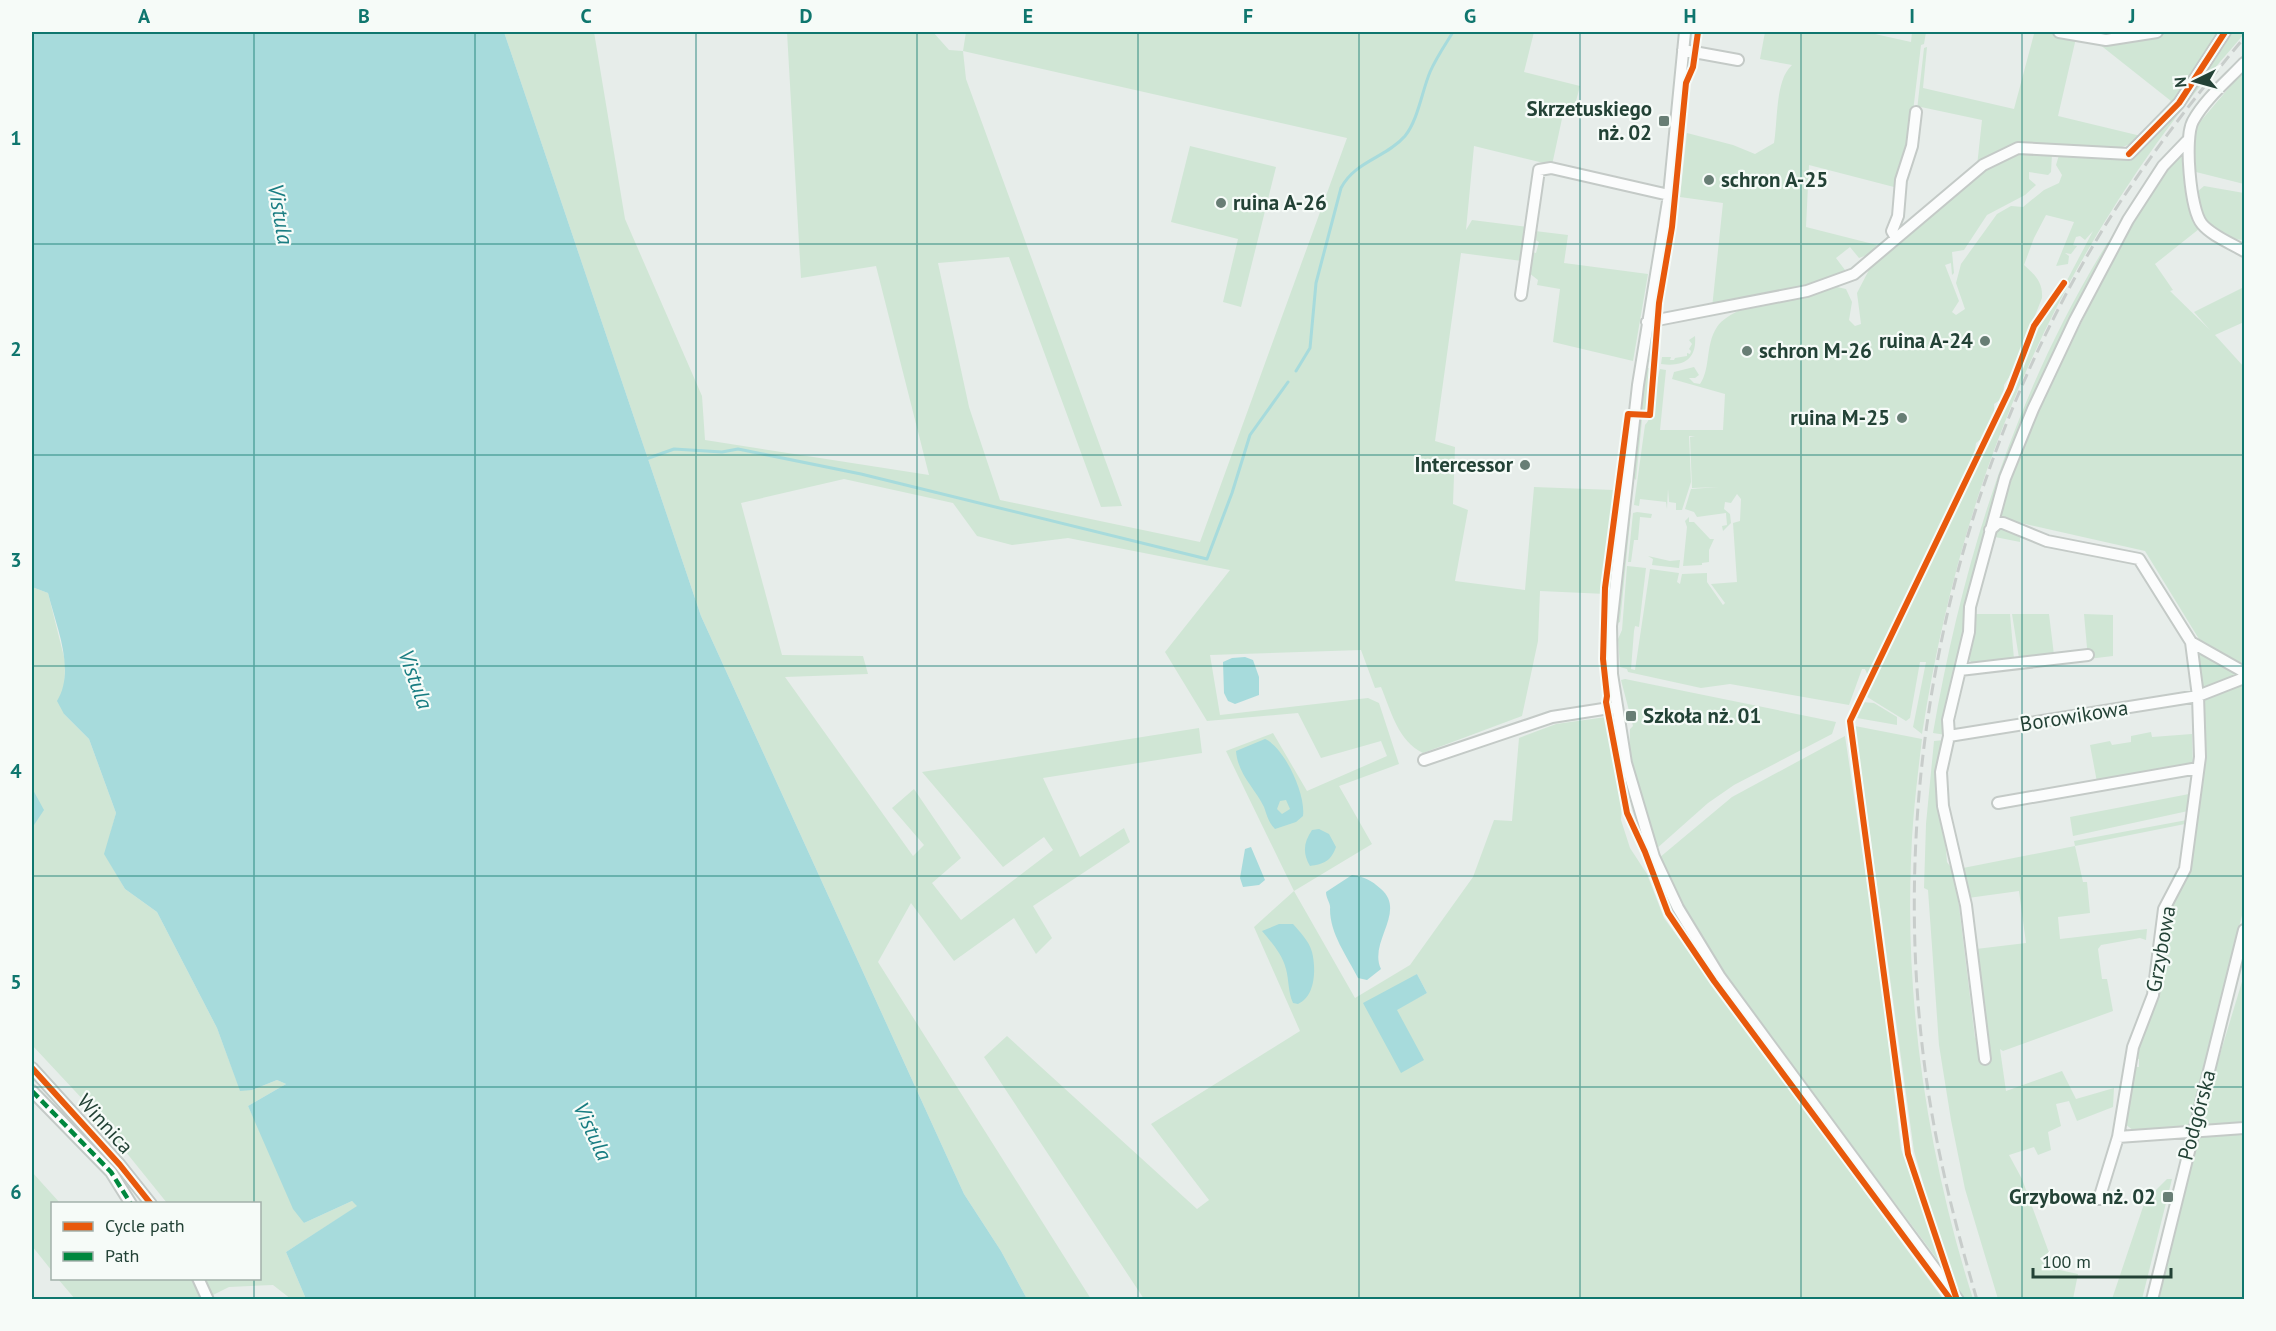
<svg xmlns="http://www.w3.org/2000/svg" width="2276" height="1331" viewBox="0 0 2276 1331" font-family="'PT Sans',sans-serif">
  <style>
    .green { fill: #d0e6d5; fill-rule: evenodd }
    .water { fill: #a7dbdc; fill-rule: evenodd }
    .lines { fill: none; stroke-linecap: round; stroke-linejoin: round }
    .stream { stroke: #a7dbdc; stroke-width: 3 }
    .minor-casing { stroke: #c4cac7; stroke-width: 14 }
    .minor { stroke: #fbfcfc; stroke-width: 10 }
    .rail { stroke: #c8cdcb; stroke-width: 3; stroke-dasharray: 12 6; stroke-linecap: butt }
    .quiet { stroke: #00873e; stroke-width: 4.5; stroke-dasharray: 9 4.5; stroke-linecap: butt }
    .cycleway-casing { stroke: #f6fbf8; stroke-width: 10 }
    .cycleway { stroke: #e8590c; stroke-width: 6 }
    .grid { fill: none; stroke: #0f766e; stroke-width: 1.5; stroke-opacity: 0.55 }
    .poi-dot { fill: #687e75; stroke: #f6fbf8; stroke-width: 2 }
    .labels { text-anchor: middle; stroke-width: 4.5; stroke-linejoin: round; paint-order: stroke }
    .poi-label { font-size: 21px; font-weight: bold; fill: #234236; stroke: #f6fbf8; text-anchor: end }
    .street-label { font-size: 21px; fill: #234236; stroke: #f6fbf8 }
    .water-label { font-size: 22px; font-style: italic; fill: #197d82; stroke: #f6fbf8 }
    .neatline { fill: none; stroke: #0f766e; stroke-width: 2 }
    .grid-label { font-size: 20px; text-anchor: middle; font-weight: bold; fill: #0f766e }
  </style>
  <rect width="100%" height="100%" fill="#e7edea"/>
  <path class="green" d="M504,32h90l31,187 77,177 3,44 224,35 -53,-209 -75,12 -14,-246h146l16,18 14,1 3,-19h568l-10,40 56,14 -8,30 -9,-2 -11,51 -78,-19 -8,84 6,-10 55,7 -5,34 -61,-8 -26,188 20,6 -2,57 15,6 -13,71 70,9 9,-103 80,3 -8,104 -66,-3 -2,50 -16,75 -99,37c-25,-12 -32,-42 -42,-66l-6,1 -14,-38 -151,5 10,60 148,-17 11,5 20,61 -60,22 33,58 -78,47 61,107 55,-33 63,-88 21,-57 18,1 7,-83 37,-14 50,-7 16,87 -1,16 9,28 17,26 17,44 279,381h-799l-160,-242 23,-21 190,173 12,-9 -58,-76 149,-93 -46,-104 40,-36 -68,-140 47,-18 34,58 80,-35 -6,-15 -60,17 -23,-45 -91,8 -42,-69 65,-82 -162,-32 -56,7 -35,-9 -24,-33 -109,-24 -103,24 41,152 81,1 5,18 -83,3 128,179 11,-11 -32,-37 22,-19 47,69 -29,25 29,37 92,-70 -9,-13 -41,30 -81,-95 277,-44 3,25 -159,25 37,79 44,-29 6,14 -97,64 19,32 -16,16 -22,-36 -60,43 -43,-58 -33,59 213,337h-64l-26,-48 -37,-57 -263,-578zM963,51l384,87 -147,404 -200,-42 -31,-93 -31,-144 71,-6 92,250 21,-1 -156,-427zM1417,974l10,19 -31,16z
    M1765,32h101l45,10 1,-10h14l-2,12 -3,1 -13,108 -14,34 -85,-22 -3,62 71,18 -7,9 -11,4 -9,-11 -14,11 9,12 -1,3 -33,14 -99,21 11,-105 -43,-6 7,-64 46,12 22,9 19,-11c4,-23 1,-63 18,-78l-32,-6z
    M2026,32h24l26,6 -18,78 83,20 30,-35 -72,-57 27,-2 41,-10h54l-6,12 -32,40 -11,22 -35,36 -18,6 -15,1 -38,-4h-45l-44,21 5,-46 -61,-13 -1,5 -3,-2 7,-62 3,-1 -4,41 91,21 20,-75z
    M2228,32h16v2c-180,204 -280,431 -322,700l-9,-7 13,-65h-6l-10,56 -4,3 -42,-26 4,-19 -3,-7h-3l-13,36 -119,-21 -29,4 -73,-16 -1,-3 -7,-2 -2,-28 4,-9 5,-64 19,2 -7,59 -4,-1 -1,5 -3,38 4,1 15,-101 29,4 -2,9 3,2 2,-10 25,-1v9l16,23 2,-2 -14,-19 26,-2 -4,-59 7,-2 1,-22 -4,-5 -6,9 -6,-1 -1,7 6,5 1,9 -8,8 -1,-5 5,-1 -1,-12 -29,4 -3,-5 -9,-3 6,-20 28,-2 -27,1 -2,-51 5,-1h-6l2,46 -9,28h-6v-7l-7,-1 -1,-13 -1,20 -1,-7 -26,-3 -1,7 -5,-1 11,-80c12,-13 10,-39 15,-56l6,1 -6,60h63l2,-36 -53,-15 2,-7 20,-5 5,8 -4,3h-6l5,5 6,1c11,-16 5,-39 17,-57 18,-26 90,-33 120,-40l9,2 6,13 -3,18 6,6 6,-2 -4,-31 15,-29 124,-103 22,-8 34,1 -1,18 -3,3 -19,-3v7l7,6 -11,10 -38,20 -23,35 -12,2 2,21 -2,2 -1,-12 -6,2 14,36 -7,11 4,3 9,-6 -9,-26 5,-19 36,-50 14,-8 12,1 21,-17 15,-7 3,-8 -6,-10 3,-10 59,1 31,-18zM2046,215l28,7 -18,44 12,-2 1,-8 -4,-3 6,1 6,-8 -4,-1 3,-8 4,-1 5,4 8,-9 -29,55 -24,35 -68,151 4,-29c11,-7 20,-25 18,-39l9,-6 1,-13 9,-14 29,-73c1,-16 -7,-23 -18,-33l10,-27z
    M2244,70v114l-48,-12 -2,-43z
    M1190,146l86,21 -35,140 -18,-5 15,-63 -67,-17z
    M2181,154l6,6 4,53 8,16 -44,35 18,26 -3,1 40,39 -16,-18 50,-25v35l-29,13 29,32v299l-45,-27 -54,-88 -146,-33 27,-83 105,-213 23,-39z
    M2204,186l40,7v52l-1,-5 -10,-1 -30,-18 -6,-29z
    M1535,231l33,4 -4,28 84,11 -15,87 -80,-19 7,-53 -23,-4 1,-5 -9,-7 3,-21 4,1 3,-11 -5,-3z
    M2108,242l3,4 -32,60 -91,222 -42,207 -13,-2c30,-173 82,-341 175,-491z
    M1656,325l-3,39 -7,-4 5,-30z
    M1695,336c2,24 -12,31 -34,28l1,-7h9l-1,3h4l1,-2 12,-2v-3l3,1 1,-3 -2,-2 3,-5 -3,-4z
    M1648,368h4l-4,43 -8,-1 5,-41z
    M1639,419l3,1 -6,60 -3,-3z
    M1631,512l-11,110 -4,2 12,-110z
    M1637,512l15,2 -1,4 -11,-1 -2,23h-4l-3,22h-3l5,-49z
    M1689,517v5h5l16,17h4l-5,11v12l-7,1v2l-19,1 4,-39 -2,-6z
    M1998,527l22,5v10l-25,-5 -15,52 -2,-2 15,-57z
    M1648,556l22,5 10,-1 -1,8 -27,-3 1,-6z
    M32,587l16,6 17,68 -1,53 25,25 27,74 -11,41 20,35 32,23 60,116 23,62h12l25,-10 9,4 -38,22 56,117 48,-22 6,5 -72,46 20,47h-15l-18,-14 -44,2 -24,12h-130l-17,-20 202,-1v-74l-93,-1 -79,-98 -56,-60z
    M1973,614h37l4,45 -42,4 -6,-7z
    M2012,614h37l5,41 -35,3z
    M2084,614l29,1v41l-25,3z
    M2199,652l37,21 1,2 -35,15 -5,-36z
    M1625,679l211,43 -4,12 -98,51 -26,18 -53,47 -26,-84 1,-37 3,-3 -12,-46z
    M2244,682v225l-53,216 -7,6 -50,2 -9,-7 9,-57h5v-8l-5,-1 26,-68 -2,-16 9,-61 24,-43 8,-74 3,-97z
    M1862,702l12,1 23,14v8l-40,-7z
    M1855,726l67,13c-5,41 -10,82 -11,122 -6,147 18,299 62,438h-11l-12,-22 -36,-126z
    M2151,732l1,5 40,-3 1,33 -96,15 -7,-37 20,-4 2,4 19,-3v-6z
    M1845,736l34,227 22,186 42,118 -205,-274 -50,-76 -29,-59 73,-61z
    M1945,740l-1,86 3,36 8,11 20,165 10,-3 -9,-86 50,-6 -7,-52 -51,7 -5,-30 112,-22 -1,-5 113,-21v11l-3,1 1,-8 -110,22 8,36h4l3,31 -32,4 2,22 87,-10 -1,11 -6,-2 -39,7 -3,4 4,30h5l6,32 -110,40 -3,-2 6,42 56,-20 14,28 38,-11 -1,19 -36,14 -8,-20 -13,3 5,22 -13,6 3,18 -13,5 -4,-8 -25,8 13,24 33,90 23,5 -5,25h-75l-33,-110 -14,-69 -12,-75 -11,-155 -4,-2 2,-64 8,-83z
    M2189,794l-1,17 -115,25 -3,-19z
    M2244,975v324l-87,1 35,-153z
    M32,1172l28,31 -8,1v67l-20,-25z
    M2167,1179h5l-30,120h-30l33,-98z"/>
  <path class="water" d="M32,32h472l197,584 263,578 37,57 26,48h-721l-20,-47 71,-46 -5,-5 -48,22 -11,-14 -45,-103 38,-22 -9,-4 -25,10 -12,1 -23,-63 -60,-116 -32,-23 -21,-35 12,-41 -27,-74 -25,-25 -7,-13c19,-31 -1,-75 -9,-108l-16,-6z
    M1245,657l8,3 6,17v18l-24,9 -7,-3 -4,-8 -1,-31 9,-4z
    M1265,739c19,8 41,55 38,77l-7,6 -21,7c-7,-7 -8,-14 -11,-22 -9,-19 -26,-32 -28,-56zM1286,800l4,9 -8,5 -5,-5 3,-8z
    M32,788l12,22 -12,18z
    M1319,829l10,5 7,13c-5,14 -12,17 -26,19 -8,-14 -6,-24 2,-36z
    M1251,847l14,33 -6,5 -16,2 -3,-9 5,-29z
    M1352,875c13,2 19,5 29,14 26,23 -13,53 0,80l-14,11 -9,-2c-11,-22 -28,-44 -28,-69 1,-6 -4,-10 -4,-17z
    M1279,924h14c7,8 16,17 19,28 4,16 4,44 -14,52l-5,-1c-5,-11 -4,-23 -7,-34 -4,-15 -14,-26 -24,-38z
    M1417,974l10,19 -30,17 27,50 -23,13 -38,-70z"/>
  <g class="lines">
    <path class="stream" d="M1296,371l14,-23 6,-65 25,-95c14,-27 45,-30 64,-52 13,-16 17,-45 25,-64 6,-14 15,-27 23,-40
      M646,459l28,-10 48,3 16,-3 123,25 346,85 25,-66 18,-58 38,-53"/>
    <g class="minor-casing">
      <path id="minor" d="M1685,32l-16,163 -31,190 -27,241 1,48 14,89 28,94 24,51 42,69 238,323
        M2059,32l47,8 51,-8
        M1683,50l55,10
        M2244,63c-17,18 -39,36 -51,58 -9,16 -3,89 9,103 10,12 29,19 42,27
        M1896,238l-4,-7 6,-15 3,-36 11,-34 4,-34
        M1521,295l18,-125 12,-2 118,27
        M1647,322l160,-31 47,-17 129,-109 35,-17 111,6 50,-51 46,-71
        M1990,530l8,-7h5l44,18 92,18 52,83 7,54 2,61 -15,112 -21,40 -11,86 -20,52 -15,90 -19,62
        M2191,642l53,30
        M1960,670l128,-15
        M1949,736l249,-40 46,-18
        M1424,760l128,-43 64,-10
        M1998,803l200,-35
        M1985,1059l-19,-154 -23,-99 -2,-34 8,-36 -1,-16 21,-88 1,-25 35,-129 28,-69 42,-89 53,-100 35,-54 24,-25
        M32,1068l88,97 31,39
        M32,1091l79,81 20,32
        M2118,1137l126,-9
        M198,1278l10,22
        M2152,1300l92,-370"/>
    </g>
    <use href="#minor" class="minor"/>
    <path class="rail" d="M1977,1300c-23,-79 -43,-158 -53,-239 -36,-287 29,-585 179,-832 42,-68 90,-130 141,-191"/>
    <path class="quiet" d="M32,1091l79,81 20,32"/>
    <g class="cycleway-casing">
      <path id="cycleway" d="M1698,32l-5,35 -7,16 -14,144 -13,76 -9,112 -22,-1 -23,174 -2,71 4,37 -1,6 21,111 18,39 23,61 46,68 237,319
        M2129,154l50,-51 46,-71
        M32,1068l88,97 31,39
        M1956,1297l-48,-143 -58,-433 160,-332 24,-63 30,-43"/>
    </g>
    <use href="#cycleway" class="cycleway"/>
  </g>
  <path class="grid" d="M254,32v1172M475,32v1268M696,32v1268M917,32v1268M1138,32v1268M1359,32v1268M1580,32v1268M1801,32v1268M2022,32v1268M32,244h2212M32,455h2212M32,666h2212M32,876h2212M32,1087h2212M254,1278v22"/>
  <g class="poi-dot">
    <rect x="1658" y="115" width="12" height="12" rx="3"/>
    <circle cx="1709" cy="180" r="6"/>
    <circle cx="1221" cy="203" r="6"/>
    <circle cx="1985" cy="341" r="6"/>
    <circle cx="1747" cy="351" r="6"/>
    <circle cx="1902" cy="418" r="6"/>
    <circle cx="1525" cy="465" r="6"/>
    <rect x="1625" y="710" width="12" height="12" rx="3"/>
    <rect x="2162" y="1191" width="12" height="12" rx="3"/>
  </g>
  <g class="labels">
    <g class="poi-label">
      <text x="1652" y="116">Skrzetuskiego<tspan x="1652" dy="24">nż. 02</tspan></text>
      <text x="1721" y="187" text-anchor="start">schron A-25</text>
      <text x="1233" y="210" text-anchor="start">ruina A-26</text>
      <text x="1973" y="348">ruina A-24</text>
      <text x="1759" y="358" text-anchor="start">schron M-26</text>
      <text x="1890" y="425">ruina M-25</text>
      <text x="1513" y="472">Intercessor</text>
      <text x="1643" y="723" text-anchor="start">Szkoła nż. 01</text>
      <text x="2156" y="1204">Grzybowa nż. 02</text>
    </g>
    <g class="street-label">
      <text transform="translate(2074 716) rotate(-9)" y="7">Borowikowa</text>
      <text transform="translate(2161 949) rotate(-80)" y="7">Grzybowa</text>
      <text transform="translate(2197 1115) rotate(-75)" y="7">Podgórska</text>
      <text transform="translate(105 1124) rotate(48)" y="7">Winnica</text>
    </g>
    <g class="water-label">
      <text transform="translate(281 214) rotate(80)" y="8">Vistula</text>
      <text transform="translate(416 679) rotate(70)" y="8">Vistula</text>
      <text transform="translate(593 1131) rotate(65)" y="8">Vistula</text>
    </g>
  </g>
  <rect width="2276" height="1331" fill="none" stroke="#f6fbf8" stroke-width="66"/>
  <rect x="51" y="1202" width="210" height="78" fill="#f6fbf8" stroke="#a2b1aa" stroke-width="1.5"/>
  <rect x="63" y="1222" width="30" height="9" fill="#e8590c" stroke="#a2b1aa" stroke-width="1.5"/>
  <text x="105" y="1232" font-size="18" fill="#234236">Cycle path</text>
  <rect x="63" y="1252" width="30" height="9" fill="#00873e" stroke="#a2b1aa" stroke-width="1.5"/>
  <text x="105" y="1262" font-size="18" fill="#234236">Path</text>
  <g transform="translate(2195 81) rotate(265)" stroke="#f6fbf8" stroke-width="4.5" paint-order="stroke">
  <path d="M0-4.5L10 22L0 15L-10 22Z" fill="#234236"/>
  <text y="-9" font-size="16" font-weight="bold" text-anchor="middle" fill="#234236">N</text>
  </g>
  <path d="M2033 1268v9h138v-9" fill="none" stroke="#234236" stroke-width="3"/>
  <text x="2042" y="1268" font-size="18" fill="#234236" stroke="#f6fbf8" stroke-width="4.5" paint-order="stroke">100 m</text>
  <rect x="33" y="33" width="2210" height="1265" class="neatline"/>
  <g class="grid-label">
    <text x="144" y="23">A</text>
    <text x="364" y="23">B</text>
    <text x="586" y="23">C</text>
    <text x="806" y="23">D</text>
    <text x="1028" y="23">E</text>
    <text x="1248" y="23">F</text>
    <text x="1470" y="23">G</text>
    <text x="1690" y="23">H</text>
    <text x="1912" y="23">I</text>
    <text x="2132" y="23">J</text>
    <text x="16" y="145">1</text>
    <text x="16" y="356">2</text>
    <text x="16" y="567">3</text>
    <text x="16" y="778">4</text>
    <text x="16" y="989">5</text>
    <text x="16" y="1199">6</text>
  </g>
</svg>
